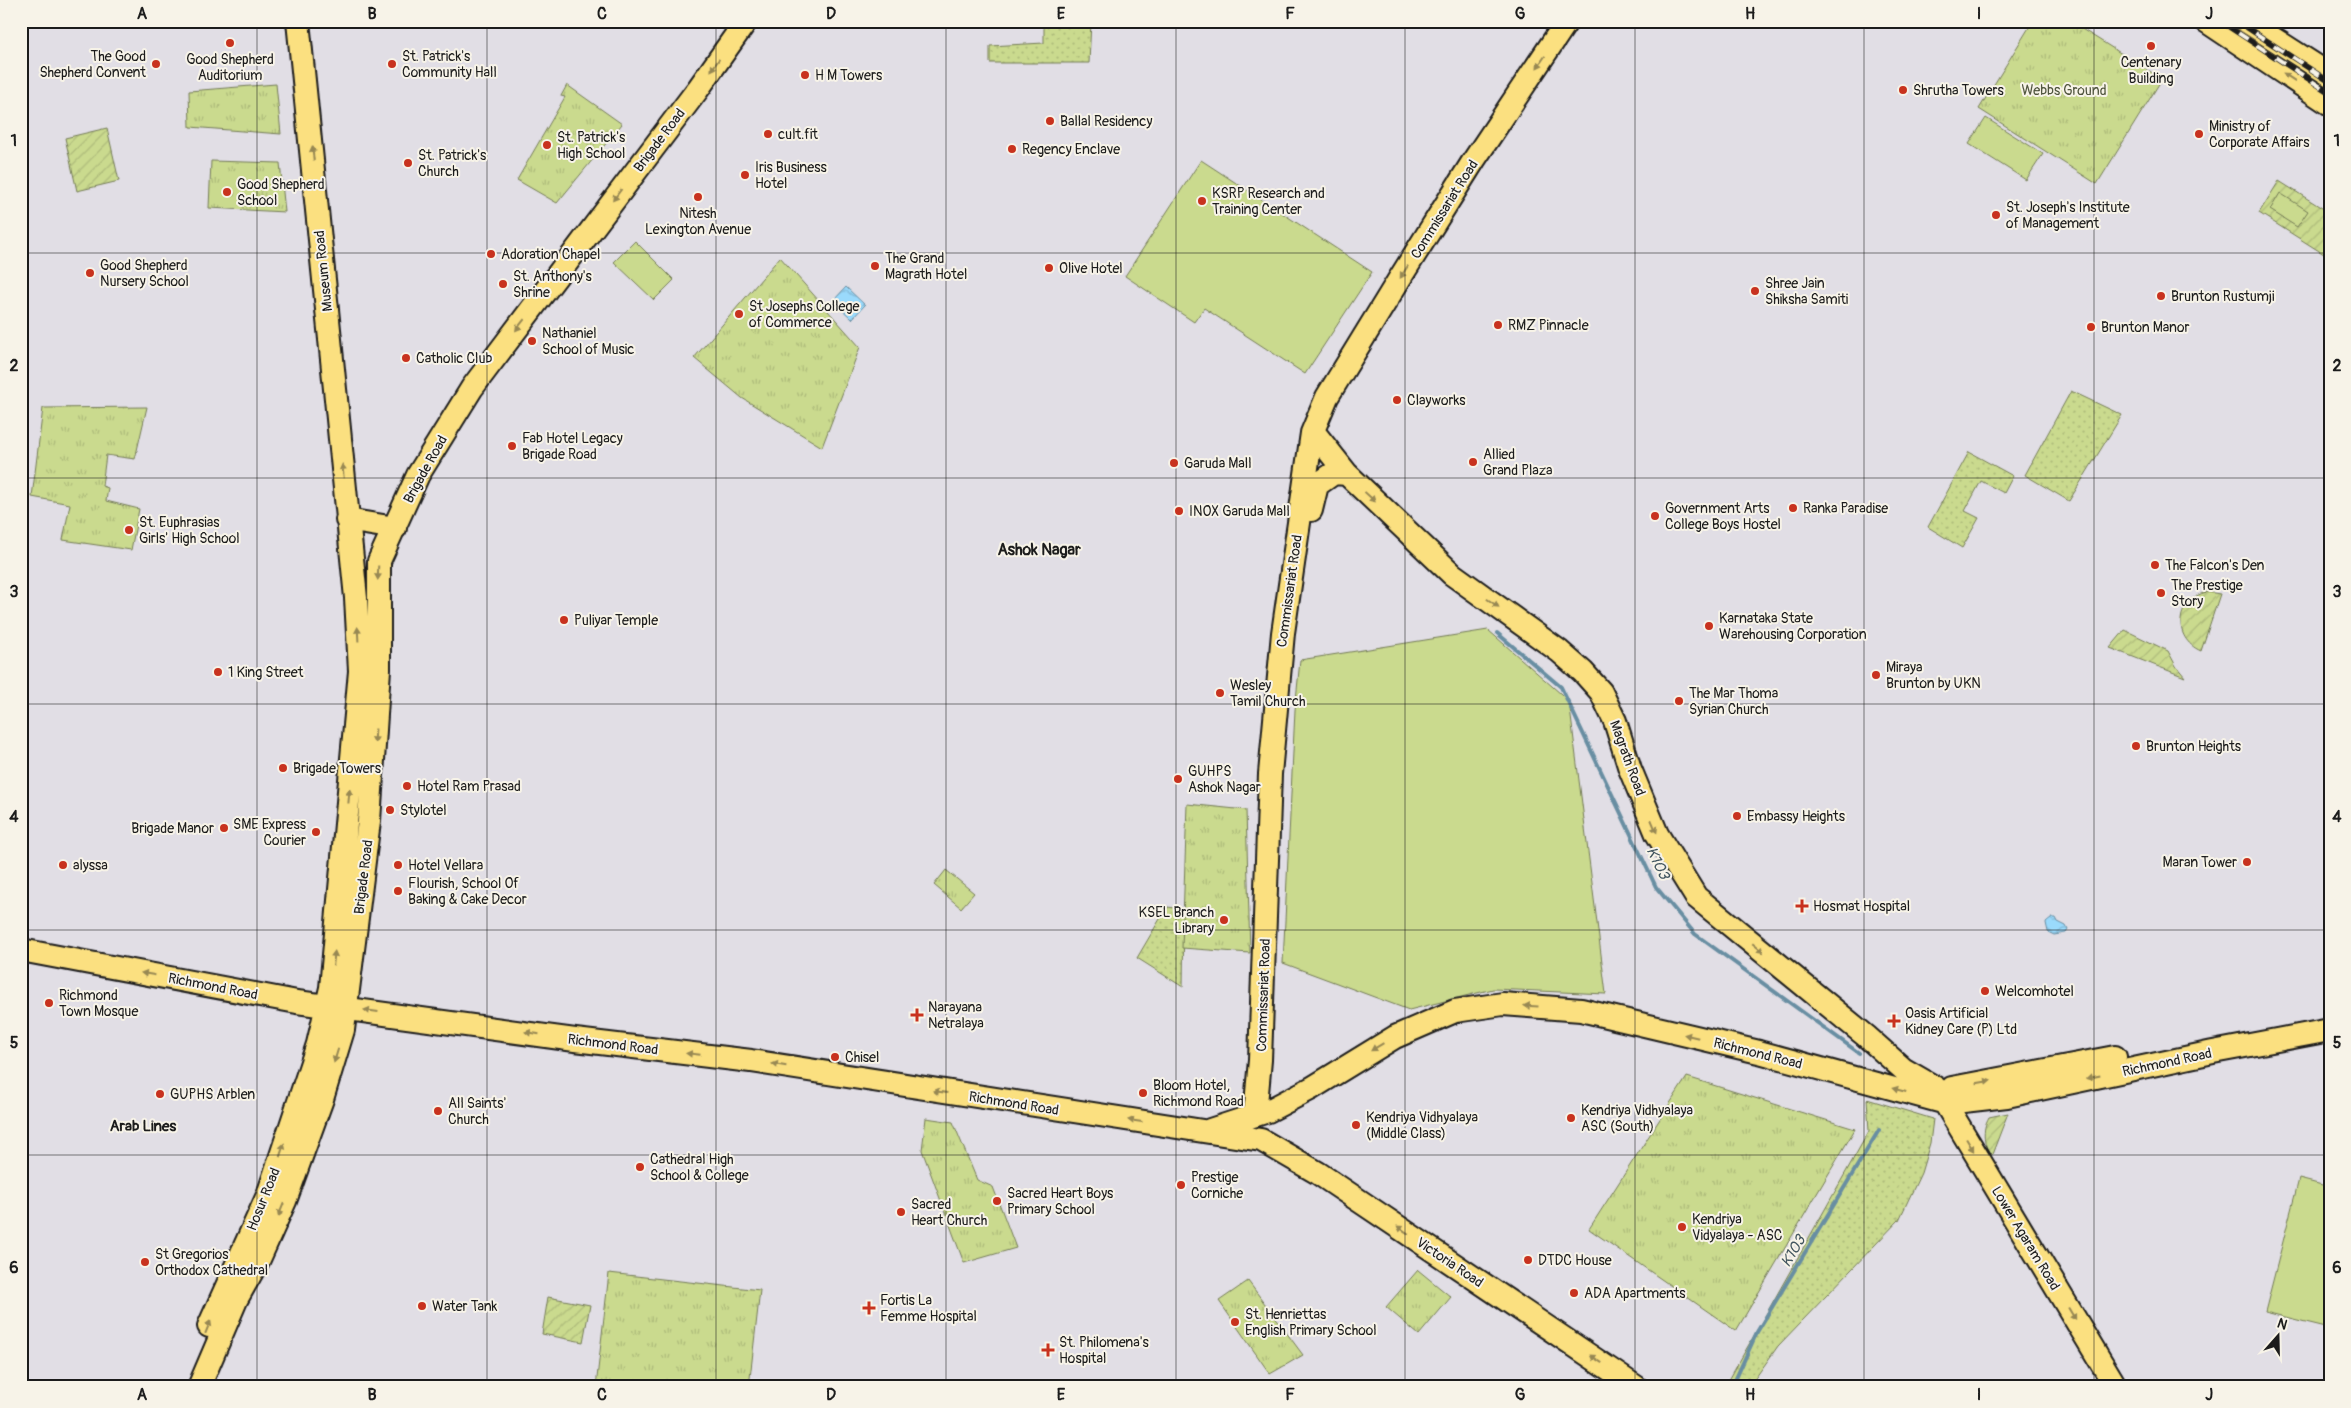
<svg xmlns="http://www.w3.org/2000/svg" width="2351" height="1408" viewBox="0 0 2351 1408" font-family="Pangolin,sans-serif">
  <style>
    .grass { fill: url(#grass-dots); stroke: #737b55 }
    .park { fill: url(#park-tufts); stroke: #737b55 }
    .garden { fill: url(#garden-furrows); stroke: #737b55 }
    .pitch { fill: #cada8e; stroke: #737b55 }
    .water { fill: url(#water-waves); stroke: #688ea2 }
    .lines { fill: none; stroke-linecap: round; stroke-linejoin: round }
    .stream { stroke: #688ea2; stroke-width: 4 }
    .major-casing { stroke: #1c1c1c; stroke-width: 26 }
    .major { stroke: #fbe080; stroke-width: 22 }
    .rail-casing { stroke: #1c1c1c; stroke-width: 5.5 }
    .rail { stroke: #f7f3e8; stroke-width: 4; stroke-dasharray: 11; stroke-linecap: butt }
    .oneway { fill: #978853 }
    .grid { fill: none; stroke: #1c1c1c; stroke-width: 1; stroke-opacity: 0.55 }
    .poi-dot { fill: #c8321e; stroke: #f7f3e8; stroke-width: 2 }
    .labels { text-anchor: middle; stroke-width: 4; stroke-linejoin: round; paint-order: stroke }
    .poi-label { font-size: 14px; fill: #1c1c1c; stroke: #f7f3e8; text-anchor: start }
    .park-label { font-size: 14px; fill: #50553e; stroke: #f7f3e8 }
    .street-label { font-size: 14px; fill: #1c1c1c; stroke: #f7f3e8 }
    .water-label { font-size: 15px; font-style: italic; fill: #42555f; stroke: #f7f3e8 }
    .neighbourhood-label { font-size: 15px; font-weight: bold; fill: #1c1c1c; stroke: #f7f3e8 }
    .quarter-label { font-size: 16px; font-weight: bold; fill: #1c1c1c; stroke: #f7f3e8 }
    .neatline { fill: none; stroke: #1c1c1c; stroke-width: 2 }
    .grid-label { font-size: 16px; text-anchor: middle; font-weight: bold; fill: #1c1c1c }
  </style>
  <defs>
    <pattern id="grass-dots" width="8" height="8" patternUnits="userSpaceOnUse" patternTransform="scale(1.25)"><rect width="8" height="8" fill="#cada8e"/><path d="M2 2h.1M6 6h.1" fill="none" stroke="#adba7a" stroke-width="1.8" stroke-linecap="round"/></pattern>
    <pattern id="park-tufts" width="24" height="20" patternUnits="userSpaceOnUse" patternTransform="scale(1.25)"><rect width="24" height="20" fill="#cada8e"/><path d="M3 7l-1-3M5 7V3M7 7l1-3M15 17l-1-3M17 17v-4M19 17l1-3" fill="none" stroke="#adba7a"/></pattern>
    <pattern id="garden-furrows" width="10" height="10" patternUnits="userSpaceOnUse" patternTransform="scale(1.25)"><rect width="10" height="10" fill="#cada8e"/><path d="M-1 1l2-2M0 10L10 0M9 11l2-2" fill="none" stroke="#adba7a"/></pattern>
    <pattern id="water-waves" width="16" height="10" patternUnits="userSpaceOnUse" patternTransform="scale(1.25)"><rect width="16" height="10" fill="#9adafc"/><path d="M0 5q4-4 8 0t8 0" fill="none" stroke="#84bad7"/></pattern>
  </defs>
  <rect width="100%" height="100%" fill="#e1dee5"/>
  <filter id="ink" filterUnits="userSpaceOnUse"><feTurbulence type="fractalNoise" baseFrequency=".02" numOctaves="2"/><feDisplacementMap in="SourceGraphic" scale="10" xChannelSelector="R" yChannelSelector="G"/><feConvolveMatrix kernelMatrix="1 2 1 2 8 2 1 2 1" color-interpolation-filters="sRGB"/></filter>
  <g filter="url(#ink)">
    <path class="grass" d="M1044,21h47l-2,42h-99v-17l54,-3z
      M2071,391l51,24 -53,86 -44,-26z
      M1969,452l44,24 -9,17 -23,-12 -16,30 14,7 -17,30 -34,-21z
      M1167,907l17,2 -1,78 -46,-29z
      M1867,1099l66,20 -3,24 -9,30 -22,47 -121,126 -29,41h-24l144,-256z"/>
    <path class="park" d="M2033,21h36l93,58 -65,105 -118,-75z
      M276,84l5,50 -91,-7 -1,-36z
      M567,85l55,39 -65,79 -40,-23 48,-83 -4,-1z
      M211,161l69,2 5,49 -76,-4z
      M780,257l80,90 -38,100 -80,-49 -48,-40z
      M147,407l-12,52 -29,-4 -4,31 6,2 -2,13 33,8 -8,41 -68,-10 7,-36 -38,-7 11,-89z
      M1187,804l59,6 4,143 -68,-5z
      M946,870l28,23 -13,15 -27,-23z
      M1687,1077l168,52 -119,202 -147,-102z
      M926,1118l27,4 24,58 16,7 23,61 -52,15 -42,-113z
      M1418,1270l33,27 -32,38 -33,-28z
      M609,1273l151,17 -11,97h-153z
      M1248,1281l55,74 -33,19 -51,-73z"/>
    <path class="garden" d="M107,128l12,53 -42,10 -12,-53z
      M2279,181l51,32v38l-3,5 -68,-43z
      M2207,592l13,2 -19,57c-30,-13 -25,-52 6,-59z
      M2125,630l43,21 8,15 9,11 -75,-29z
      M2008,1113l-17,44c-7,-13 -10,-26 -2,-40z
      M548,1297l42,8 -7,37 -41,-8z"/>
    <path class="pitch" d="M1986,118l57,36 -17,26 -57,-36z
      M1201,160l171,112 -67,102 -101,-66 -10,14 -69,-46z
      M2280,193l28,18 -11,16 -27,-17z
      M635,241l39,39 -20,20 -40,-38z
      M1488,630l81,71 37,293 -113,-5 -84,21 -126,-47 12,-253 5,-50z
      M2299,1179l31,8v141l-65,-16z"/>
    <path class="water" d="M846,287l19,18 -13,14 -19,-18z
      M2052,918h4l2,4 8,4 2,4 -2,3 -12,2 -6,-3 -2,-9z"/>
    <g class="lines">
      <path class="stream" d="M1497,633l64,54 95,200 39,47 164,119
        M1732,1387l25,-55 122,-202"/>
      <g class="major-casing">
        <path id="major" d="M2206,21l124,83
          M2246,21l84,54
          M1313,431l34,43 105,100 107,77 24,21 18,20 14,29 15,48 27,65 39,63 170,139 37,33 33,19 180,299
          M1311,510l6,-25 17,-12 13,1
          M347,520l48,8
          M21,950l276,52 278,38 176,21 510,79 57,33 318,214
          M1952,1088l163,-31
          M1255,1115l5,-55 10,-286 13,-141 29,-200 15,-36 73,-119 74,-118 93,-139
          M1210,1130l58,-19 44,-23 83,-51 60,-26 48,-7 78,6 178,42 187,51 61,-7 206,-44 117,-22
          M209,1326l59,-131 50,-151 13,-56 29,-317 -4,-73 -58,-577
          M199,1387l38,-89 22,-39 26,-58 37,-102 21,-69 26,-209 10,-152v-108l39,-86 54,-87 226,-299 48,-68"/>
      </g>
      <use href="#major" class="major"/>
      <g class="rail-casing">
        <path id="rail" d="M2220,21l110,72
          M2237,21l93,61"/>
      </g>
      <use href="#rail" class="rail"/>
    </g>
    <defs><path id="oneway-solid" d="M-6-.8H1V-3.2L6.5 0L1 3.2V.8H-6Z" transform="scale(1.25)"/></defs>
    <g class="oneway">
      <use href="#oneway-solid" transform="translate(1541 62) rotate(124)"/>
      <use href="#oneway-solid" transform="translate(715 65) rotate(125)"/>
      <use href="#oneway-solid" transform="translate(2289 77) rotate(-146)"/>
      <use href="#oneway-solid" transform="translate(313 153) rotate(-96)"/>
      <use href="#oneway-solid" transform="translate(617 195) rotate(127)"/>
      <use href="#oneway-solid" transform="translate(1404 272) rotate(122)"/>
      <use href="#oneway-solid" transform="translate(520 325) rotate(128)"/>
      <use href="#oneway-solid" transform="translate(343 471) rotate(-96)"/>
      <use href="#oneway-solid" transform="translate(1370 497) rotate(43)"/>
      <use href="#oneway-solid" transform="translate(378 573) rotate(92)"/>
      <use href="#oneway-solid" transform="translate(1493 603) rotate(35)"/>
      <use href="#oneway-solid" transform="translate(358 634) rotate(-93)"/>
      <use href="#oneway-solid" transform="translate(375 736) rotate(93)"/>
      <use href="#oneway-solid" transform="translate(349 796) rotate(-85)"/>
      <use href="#oneway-solid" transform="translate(1654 826) rotate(67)"/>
      <use href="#oneway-solid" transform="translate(1758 948) rotate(40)"/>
      <use href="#oneway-solid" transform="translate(334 958) rotate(-84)"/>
      <use href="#oneway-solid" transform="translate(148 974) rotate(-171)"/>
      <use href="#oneway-solid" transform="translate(1531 1006) rotate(-176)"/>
      <use href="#oneway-solid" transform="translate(371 1011) rotate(-172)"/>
      <use href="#oneway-solid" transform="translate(532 1033) rotate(-171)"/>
      <use href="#oneway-solid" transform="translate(1691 1036) rotate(-167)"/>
      <use href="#oneway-solid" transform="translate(1377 1047) rotate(149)"/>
      <use href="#oneway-solid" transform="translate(693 1054) rotate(-174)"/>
      <use href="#oneway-solid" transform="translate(336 1056) rotate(107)"/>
      <use href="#oneway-solid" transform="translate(779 1065) rotate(-171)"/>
      <use href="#oneway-solid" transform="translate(2093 1077) rotate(168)"/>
      <use href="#oneway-solid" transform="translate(1984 1082) rotate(-10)"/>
      <use href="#oneway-solid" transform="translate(1899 1090) rotate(-165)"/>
      <use href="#oneway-solid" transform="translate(940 1092) rotate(-172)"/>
      <use href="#oneway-solid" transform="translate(1135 1121) rotate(-172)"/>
      <use href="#oneway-solid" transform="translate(1970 1145) rotate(59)"/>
      <use href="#oneway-solid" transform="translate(282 1150) rotate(-72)"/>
      <use href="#oneway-solid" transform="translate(281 1210) rotate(112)"/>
      <use href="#oneway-solid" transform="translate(1403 1230) rotate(-146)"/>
      <use href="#oneway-solid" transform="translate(2072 1314) rotate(59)"/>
      <use href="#oneway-solid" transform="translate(208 1327) rotate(-68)"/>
      <use href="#oneway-solid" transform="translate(1596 1359) rotate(-146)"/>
    </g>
  </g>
  <path class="grid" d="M257,21v1366M487,21v1366M716,21v1366M946,21v1366M1176,21v1366M1405,21v1366M1635,21v1366M1864,21v1366M2094,21v1366M21,253h2309M21,478h2309M21,704h2309M21,930h2309M21,1155h2309"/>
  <g class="poi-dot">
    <circle cx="230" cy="43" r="5"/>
    <circle cx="2151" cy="46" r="5"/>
    <circle cx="156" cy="64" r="5"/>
    <circle cx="392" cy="64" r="5"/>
    <circle cx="805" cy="75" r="5"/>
    <circle cx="1903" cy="90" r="5"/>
    <circle cx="1050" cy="121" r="5"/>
    <circle cx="768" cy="134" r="5"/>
    <circle cx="2199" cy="134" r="5"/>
    <circle cx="547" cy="145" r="5"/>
    <circle cx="1012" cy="149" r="5"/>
    <circle cx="408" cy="163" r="5"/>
    <circle cx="745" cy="175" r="5"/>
    <circle cx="227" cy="192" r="5"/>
    <circle cx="698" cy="197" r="5"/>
    <circle cx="1202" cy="201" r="5"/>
    <circle cx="1996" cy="215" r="5"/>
    <circle cx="491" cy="254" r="5"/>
    <circle cx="875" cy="266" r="5"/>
    <circle cx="1049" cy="268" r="5"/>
    <circle cx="90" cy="273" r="5"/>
    <circle cx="503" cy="284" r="5"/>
    <circle cx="1755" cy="291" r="5"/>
    <circle cx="2161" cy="296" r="5"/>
    <circle cx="739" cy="314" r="5"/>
    <circle cx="1498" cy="325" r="5"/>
    <circle cx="2091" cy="327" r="5"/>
    <circle cx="532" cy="341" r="5"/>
    <circle cx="406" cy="358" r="5"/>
    <circle cx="1397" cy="400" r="5"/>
    <circle cx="512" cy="446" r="5"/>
    <circle cx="1473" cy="462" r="5"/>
    <circle cx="1174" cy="463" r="5"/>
    <circle cx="1793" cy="508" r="5"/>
    <circle cx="1179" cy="511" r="5"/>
    <circle cx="1655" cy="516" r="5"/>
    <circle cx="129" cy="530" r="5"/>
    <circle cx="2155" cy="565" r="5"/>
    <circle cx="2161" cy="593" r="5"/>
    <circle cx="564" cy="620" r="5"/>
    <circle cx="1709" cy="626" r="5"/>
    <circle cx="218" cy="672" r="5"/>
    <circle cx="1876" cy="675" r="5"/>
    <circle cx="1220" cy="693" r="5"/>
    <circle cx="1679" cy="701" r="5"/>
    <circle cx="2136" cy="746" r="5"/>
    <circle cx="283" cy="768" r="5"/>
    <circle cx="1178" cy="779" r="5"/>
    <circle cx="407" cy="786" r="5"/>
    <circle cx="390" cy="810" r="5"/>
    <circle cx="1737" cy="816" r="5"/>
    <circle cx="224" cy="828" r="5"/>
    <circle cx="316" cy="832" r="5"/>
    <circle cx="2247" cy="862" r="5"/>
    <circle cx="63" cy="865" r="5"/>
    <circle cx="398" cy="865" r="5"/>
    <circle cx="398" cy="891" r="5"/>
    <path d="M1799.5 898.5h5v5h5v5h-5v5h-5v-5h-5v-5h5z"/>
    <circle cx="1224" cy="920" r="5"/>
    <circle cx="1985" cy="991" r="5"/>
    <circle cx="49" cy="1003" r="5"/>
    <path d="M914.5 1007.5h5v5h5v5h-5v5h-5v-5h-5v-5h5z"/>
    <path d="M1891.5 1013.5h5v5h5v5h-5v5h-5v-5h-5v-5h5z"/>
    <circle cx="835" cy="1057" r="5"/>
    <circle cx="1143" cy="1093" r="5"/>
    <circle cx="160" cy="1094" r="5"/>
    <circle cx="438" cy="1111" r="5"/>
    <circle cx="1571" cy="1118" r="5"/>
    <circle cx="1356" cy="1125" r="5"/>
    <circle cx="640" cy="1167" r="5"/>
    <circle cx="1181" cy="1185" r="5"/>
    <circle cx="997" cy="1201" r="5"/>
    <circle cx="901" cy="1212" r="5"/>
    <circle cx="1682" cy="1227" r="5"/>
    <circle cx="1528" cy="1260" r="5"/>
    <circle cx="145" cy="1262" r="5"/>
    <circle cx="1574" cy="1293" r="5"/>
    <circle cx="422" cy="1306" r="5"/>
    <path d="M866.5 1300.5h5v5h5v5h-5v5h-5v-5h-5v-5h5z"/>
    <circle cx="1235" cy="1322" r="5"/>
    <path d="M1045.5 1342.5h5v5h5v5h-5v5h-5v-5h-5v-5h5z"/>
  </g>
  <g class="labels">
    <g class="poi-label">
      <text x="146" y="61" text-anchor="end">The Good<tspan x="146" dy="16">Shepherd Convent</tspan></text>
      <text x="402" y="61">St. Patrick's<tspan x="402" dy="16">Community Hall</tspan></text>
      <text x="230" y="64" text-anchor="middle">Good Shepherd<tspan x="230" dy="16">Auditorium</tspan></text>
      <text x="2151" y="67" text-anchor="middle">Centenary<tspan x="2151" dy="16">Building</tspan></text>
      <text x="815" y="80">H M Towers</text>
      <text x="1913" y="95">Shrutha Towers</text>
      <text x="1060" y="126">Ballal Residency</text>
      <text x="2209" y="131">Ministry of<tspan x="2209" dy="16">Corporate Affairs</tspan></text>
      <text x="778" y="139">cult.fit</text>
      <text x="557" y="142">St. Patrick's<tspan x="557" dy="16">High School</tspan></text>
      <text x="1022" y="154">Regency Enclave</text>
      <text x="418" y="160">St. Patrick's<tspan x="418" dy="16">Church</tspan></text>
      <text x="755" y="172">Iris Business<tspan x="755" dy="16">Hotel</tspan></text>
      <text x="237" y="189">Good Shepherd<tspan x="237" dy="16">School</tspan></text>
      <text x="1212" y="198">KSRP Research and<tspan x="1212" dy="16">Training Center</tspan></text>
      <text x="2006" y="212">St. Joseph's Institute<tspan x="2006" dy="16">of Management</tspan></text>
      <text x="698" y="218" text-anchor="middle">Nitesh<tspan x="698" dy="16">Lexington Avenue</tspan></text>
      <text x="501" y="259">Adoration Chapel</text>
      <text x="885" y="263">The Grand<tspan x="885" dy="16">Magrath Hotel</tspan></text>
      <text x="100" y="270">Good Shepherd<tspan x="100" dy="16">Nursery School</tspan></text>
      <text x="1059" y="273">Olive Hotel</text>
      <text x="513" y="281">St. Anthony's<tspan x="513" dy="16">Shrine</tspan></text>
      <text x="1765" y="288">Shree Jain<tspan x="1765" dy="16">Shiksha Samiti</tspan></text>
      <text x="2171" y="301">Brunton Rustumji</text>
      <text x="749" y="311">St Josephs College<tspan x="749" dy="16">of Commerce</tspan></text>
      <text x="1508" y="330">RMZ Pinnacle</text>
      <text x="2101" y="332">Brunton Manor</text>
      <text x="542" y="338">Nathaniel<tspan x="542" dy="16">School of Music</tspan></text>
      <text x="416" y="363">Catholic Club</text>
      <text x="1407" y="405">Clayworks</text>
      <text x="522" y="443">Fab Hotel Legacy<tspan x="522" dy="16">Brigade Road</tspan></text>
      <text x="1483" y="459">Allied<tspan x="1483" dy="16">Grand Plaza</tspan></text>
      <text x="1184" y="468">Garuda Mall</text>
      <text x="1665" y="513">Government Arts<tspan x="1665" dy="16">College Boys Hostel</tspan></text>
      <text x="1803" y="513">Ranka Paradise</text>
      <text x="1189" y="516">INOX Garuda Mall</text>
      <text x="139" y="527">St. Euphrasias<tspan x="139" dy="16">Girls' High School</tspan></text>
      <text x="2165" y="570">The Falcon's Den</text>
      <text x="2171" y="590">The Prestige<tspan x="2171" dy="16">Story</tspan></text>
      <text x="1719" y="623">Karnataka State<tspan x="1719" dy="16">Warehousing Corporation</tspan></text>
      <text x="574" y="625">Puliyar Temple</text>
      <text x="1886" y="672">Miraya<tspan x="1886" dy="16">Brunton by UKN</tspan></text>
      <text x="228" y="677">1 King Street</text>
      <text x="1230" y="690">Wesley<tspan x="1230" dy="16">Tamil Church</tspan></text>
      <text x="1689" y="698">The Mar Thoma<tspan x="1689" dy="16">Syrian Church</tspan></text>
      <text x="2146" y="751">Brunton Heights</text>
      <text x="293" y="773">Brigade Towers</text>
      <text x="1188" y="776">GUHPS<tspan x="1188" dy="16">Ashok Nagar</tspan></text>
      <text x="417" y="791">Hotel Ram Prasad</text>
      <text x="400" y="815">Stylotel</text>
      <text x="1747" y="821">Embassy Heights</text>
      <text x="306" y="829" text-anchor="end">SME Express<tspan x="306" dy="16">Courier</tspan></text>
      <text x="214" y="833" text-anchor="end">Brigade Manor</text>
      <text x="2237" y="867" text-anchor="end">Maran Tower</text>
      <text x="73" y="870">alyssa</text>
      <text x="408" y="870">Hotel Vellara</text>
      <text x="408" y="888">Flourish, School Of<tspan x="408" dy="16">Baking &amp; Cake Decor</tspan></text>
      <text x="1813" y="911">Hosmat Hospital</text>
      <text x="1214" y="917" text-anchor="end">KSEL Branch<tspan x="1214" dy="16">Library</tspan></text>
      <text x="1995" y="996">Welcomhotel</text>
      <text x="59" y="1000">Richmond<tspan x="59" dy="16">Town Mosque</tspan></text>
      <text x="928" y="1012">Narayana<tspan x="928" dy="16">Netralaya</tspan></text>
      <text x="1905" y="1018">Oasis Artificial<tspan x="1905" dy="16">Kidney Care (P) Ltd</tspan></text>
      <text x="845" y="1062">Chisel</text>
      <text x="1153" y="1090">Bloom Hotel,<tspan x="1153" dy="16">Richmond Road</tspan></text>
      <text x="170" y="1099">GUPHS Arblen</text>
      <text x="448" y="1108">All Saints'<tspan x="448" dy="16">Church</tspan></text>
      <text x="1581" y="1115">Kendriya Vidhyalaya<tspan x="1581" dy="16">ASC (South)</tspan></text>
      <text x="1366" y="1122">Kendriya Vidhyalaya<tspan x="1366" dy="16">(Middle Class)</tspan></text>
      <text x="650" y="1164">Cathedral High<tspan x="650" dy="16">School &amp; College</tspan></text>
      <text x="1191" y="1182">Prestige<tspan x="1191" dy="16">Corniche</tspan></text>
      <text x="1007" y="1198">Sacred Heart Boys<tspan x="1007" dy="16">Primary School</tspan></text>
      <text x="911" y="1209">Sacred<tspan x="911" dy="16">Heart Church</tspan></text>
      <text x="1692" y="1224">Kendriya<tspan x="1692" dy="16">Vidyalaya - ASC</tspan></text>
      <text x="155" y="1259">St Gregorios<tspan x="155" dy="16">Orthodox Cathedral</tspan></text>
      <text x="1538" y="1265">DTDC House</text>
      <text x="1584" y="1298">ADA Apartments</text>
      <text x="880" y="1305">Fortis La<tspan x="880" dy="16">Femme Hospital</tspan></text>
      <text x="432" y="1311">Water Tank</text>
      <text x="1245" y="1319">St. Henriettas<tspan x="1245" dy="16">English Primary School</tspan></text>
      <text x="1059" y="1347">St. Philomena's<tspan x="1059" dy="16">Hospital</tspan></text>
    </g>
    <g class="park-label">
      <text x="2064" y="95">Webbs Ground</text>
    </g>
    <g class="street-label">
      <text transform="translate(659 140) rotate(-53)" y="5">Brigade Road</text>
      <text transform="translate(1444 209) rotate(-58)" y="5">Commissariat Road</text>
      <text transform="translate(323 271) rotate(-96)" y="5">Museum Road</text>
      <text transform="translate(425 469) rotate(-61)" y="5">Brigade Road</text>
      <text transform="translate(1289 591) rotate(-82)" y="5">Commissariat Road</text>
      <text transform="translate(1628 758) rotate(70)" y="5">Magrath Road</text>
      <text transform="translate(363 877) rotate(-83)" y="5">Brigade Road</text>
      <text transform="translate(213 986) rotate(11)" y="5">Richmond Road</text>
      <text transform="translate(1263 995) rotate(-88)" y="5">Commissariat Road</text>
      <text transform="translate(613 1044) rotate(7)" y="5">Richmond Road</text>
      <text transform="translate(1758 1053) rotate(14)" y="5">Richmond Road</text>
      <text transform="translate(2167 1062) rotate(-12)" y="5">Richmond Road</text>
      <text transform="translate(1014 1103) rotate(9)" y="5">Richmond Road</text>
      <text transform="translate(263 1199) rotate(-68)" y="5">Hosur Road</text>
      <text transform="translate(2026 1238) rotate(59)" y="5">Lower Agaram Road</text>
      <text transform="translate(1450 1262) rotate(34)" y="5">Victoria Road</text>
    </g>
    <g class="water-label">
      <text transform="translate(1658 863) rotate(64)" y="5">K103</text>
      <text transform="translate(1793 1251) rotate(-59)" y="5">K103</text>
    </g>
    <g class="neighbourhood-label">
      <text x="143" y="1131">Arab Lines</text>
    </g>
    <g class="quarter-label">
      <text x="1039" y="555">Ashok Nagar</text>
    </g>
  </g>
  <rect width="2351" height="1408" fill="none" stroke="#f7f3e8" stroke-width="55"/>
  <g transform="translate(2278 1336) rotate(20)" stroke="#f7f3e8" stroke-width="4" paint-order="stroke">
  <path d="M0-4L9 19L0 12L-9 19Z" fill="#1c1c1c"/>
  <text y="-8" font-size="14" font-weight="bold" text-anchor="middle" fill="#1c1c1c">N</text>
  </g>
  <rect x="28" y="28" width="2296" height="1352" class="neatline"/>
  <g class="grid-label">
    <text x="142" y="19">A</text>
    <text x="372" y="19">B</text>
    <text x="602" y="19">C</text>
    <text x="831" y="19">D</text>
    <text x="1061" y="19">E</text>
    <text x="1290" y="19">F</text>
    <text x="1520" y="19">G</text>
    <text x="1750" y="19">H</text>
    <text x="1979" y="19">I</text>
    <text x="2209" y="19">J</text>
    <text x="14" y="146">1</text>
    <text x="2337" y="146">1</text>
    <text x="14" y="371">2</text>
    <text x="2337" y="371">2</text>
    <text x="14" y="597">3</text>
    <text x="2337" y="597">3</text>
    <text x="14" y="822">4</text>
    <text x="2337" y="822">4</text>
    <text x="14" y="1048">5</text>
    <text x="2337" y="1048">5</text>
    <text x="14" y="1273">6</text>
    <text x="2337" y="1273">6</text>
    <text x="142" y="1400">A</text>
    <text x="372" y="1400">B</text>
    <text x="602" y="1400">C</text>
    <text x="831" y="1400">D</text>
    <text x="1061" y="1400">E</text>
    <text x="1290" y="1400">F</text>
    <text x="1520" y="1400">G</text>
    <text x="1750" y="1400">H</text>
    <text x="1979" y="1400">I</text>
    <text x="2209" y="1400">J</text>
  </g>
</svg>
